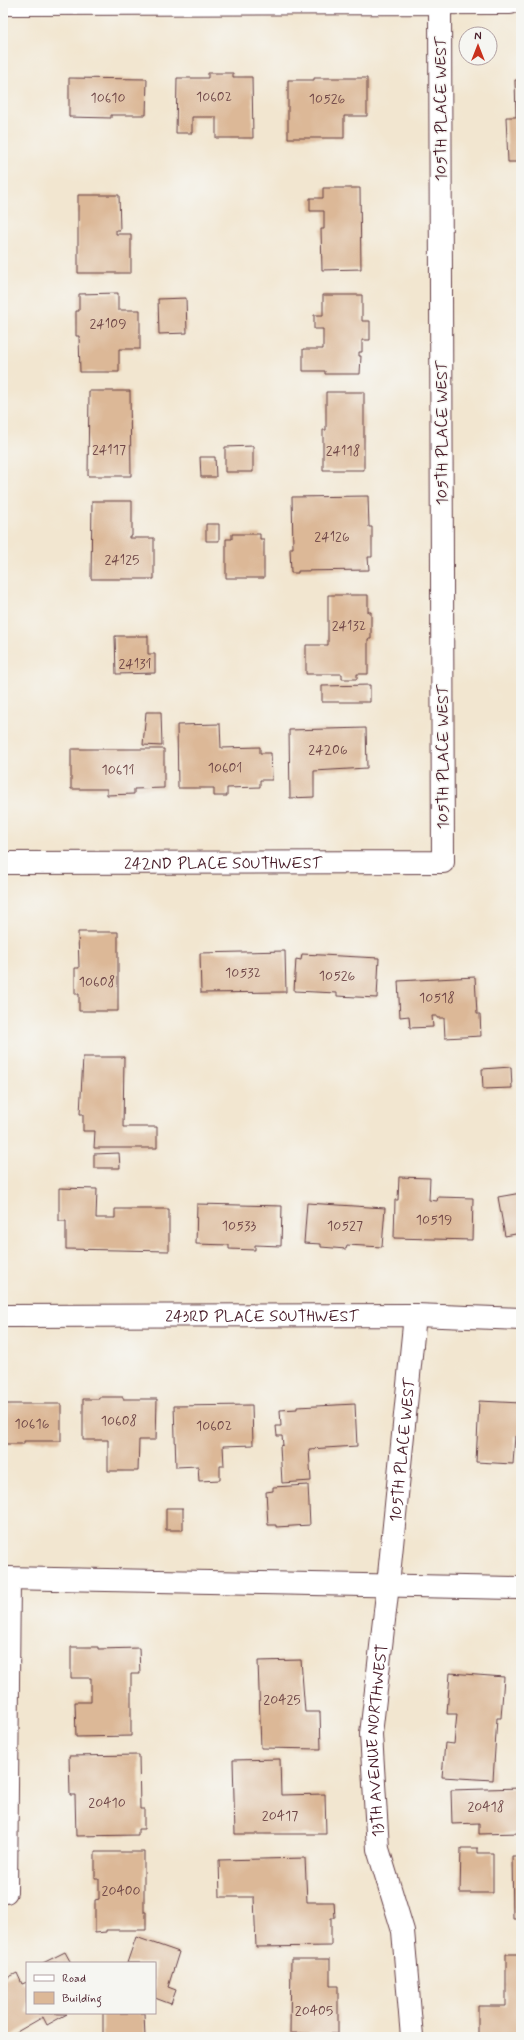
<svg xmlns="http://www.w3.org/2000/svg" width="524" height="2040" viewBox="0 0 524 2040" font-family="Mynerve,sans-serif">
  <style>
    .building { fill: #dcb897 }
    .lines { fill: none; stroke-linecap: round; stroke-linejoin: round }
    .minor-casing { stroke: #633d44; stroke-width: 24 }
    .tertiary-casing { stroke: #633d44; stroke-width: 24 }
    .minor { stroke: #fff; stroke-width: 22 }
    .tertiary { stroke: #fff; stroke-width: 22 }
    .labels { text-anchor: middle; stroke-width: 3; stroke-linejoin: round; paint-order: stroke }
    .number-label { font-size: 14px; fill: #6e4546 }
    .street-label { font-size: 16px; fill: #4a1f2b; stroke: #f6f6f2 }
  </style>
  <rect width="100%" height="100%" fill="#f6f6f2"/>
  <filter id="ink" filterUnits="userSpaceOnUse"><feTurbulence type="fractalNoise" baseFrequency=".025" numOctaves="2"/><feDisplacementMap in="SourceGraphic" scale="8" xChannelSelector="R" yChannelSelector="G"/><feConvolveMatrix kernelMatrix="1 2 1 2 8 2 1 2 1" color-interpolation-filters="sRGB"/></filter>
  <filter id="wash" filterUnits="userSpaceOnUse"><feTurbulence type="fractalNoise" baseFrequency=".012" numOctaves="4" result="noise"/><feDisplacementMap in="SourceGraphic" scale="16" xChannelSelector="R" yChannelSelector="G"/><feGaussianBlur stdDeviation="0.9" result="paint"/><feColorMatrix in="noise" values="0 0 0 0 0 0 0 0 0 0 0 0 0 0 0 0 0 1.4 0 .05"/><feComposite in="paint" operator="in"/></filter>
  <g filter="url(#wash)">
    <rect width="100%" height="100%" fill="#f2e6d0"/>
    <g id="blocks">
      <path class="building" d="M208,73h25v4h19l1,61h-37v-21h-24v16h-16l1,-55h31z
        M69,78l78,1 -1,36h-35v3l-42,-1z
        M314,78h53v38h-23v22h-56v-58h26z
        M515,80h6v82h-13l-2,-45h10z
        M323,188h37l1,81 -39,1 -1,-41h3v-18h-14v-13h13z
        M78,195h41l1,35h-4v4h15v39h-53z
        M118,293v17h22v39h-21v23h-39l-1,-36h-3v-25h3v-17z
        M323,295h39v26h8v19h-8v12h-3v4h2l-1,18h-35v-3h-22v-22h20v-20h-9v-14h9z
        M186,298l1,35 -28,1 -1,-35z
        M89,391h41l1,85h-43z
        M326,392h38v78h-41v-40h3z
        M253,446v26h-28v-25z
        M200,457h15l1,20h-15z
        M368,496l1,31h3v30h-4l1,13 -71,1v2h-7l-1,-25h3l-1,-51z
        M92,501h40v35h-3v2h25v41h-63z
        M206,524h13v17h-13z
        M232,534h28v5h4v39h-38v-39h6z
        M328,595h40v17h3v27h-3v35h-11v5h-15v-5h-36v-29h22z
        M115,636h33v18h7v19l-39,1z
        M370,685v17h-48v-16z
        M146,712h15l1,34 -19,-1z
        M220,724l1,24 39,-1v6h11l1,27h-12v7l-33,1v8h-13v-8h-36l-1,-63z
        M366,728l1,40 -53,3v26l-24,1 -1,-68z
        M71,749h93v39l-30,1v5l-27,1v-6h-36z
        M78,932h40v79h-39v-17h-4v-26h4z
        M285,951l1,41 -85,1 -1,-40z
        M302,954l77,4 -2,40 -40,-2v-3l-43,-2 2,-32 5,1z
        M475,977l2,37h3l1,22 -36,2 -1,-20h-7v-2h-5l1,11 -23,1 -1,-12 -9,1 -2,-36z
        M83,1057h41l-1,70h34v21h-63l1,-17h-12v-17h-3z
        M511,1067l1,21 -29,1 -1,-20z
        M119,1153l1,15h-26v-14z
        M399,1177l31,1 -1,22 8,1 1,-4 35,1 -1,42 -78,-2 1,-38h3z
        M59,1188l38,1 -1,29h19v-9h54v42l-103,-2v-28h-7z
        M521,1193v40l-16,3 -7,-39z
        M307,1203l78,5 -3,39 -35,-2 -1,4 -25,-2v-3l-17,-1z
        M197,1204l85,2 -1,40 -26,-1v5l-26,-1v-4l-33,-1z
        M99,1397h24v2h34l-1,41h-17l-1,31h-30v-31h-25v-41h16z
        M479,1401l42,2v33h-6l-2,28 -37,-2z
        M3,1404h58v37h-37v3h-21z
        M355,1404l2,42 -48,3 2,32 -29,2 -2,-37 3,-1 -1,-9h-5l-1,-10h5l-1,-16 17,-1v-2z
        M252,1405l1,40 -30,1 1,20h-4v14l-21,1 -1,-15 -22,1 -2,-61z
        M308,1485l2,40 -34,2v-2h-8l-2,-33 7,-1v-4z
        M166,1508h17v22h-17z
        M71,1647h27v2l41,-1 1,26h-9v62l-55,1 -1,-35h16v-24h-20z
        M301,1660l4,52h15l1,37 -60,-1 -3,-87z
        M450,1673l54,4 -3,41h-4l-4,62 -51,-3 3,-34 9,1 3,-30h-10z
        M139,1755l1,54h4v20h-6v6l-62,1 -1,-41h-5l-1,-39z
        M280,1759l1,36 44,-1 1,40h-91l-2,-74z
        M521,1788v45l-42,1v-11l-27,1 -1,-34z
        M461,1848h17v5h15v40h-33z
        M95,1852h49v60h2v18h-40v2l-11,1v-33l4,-1v-20h-4z
        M512,1856h9v63h-8z
        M305,1858l2,44h27l1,16h-4v28l-75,1 -2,-50h-34l-1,-37z
        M136,1937l43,15 -11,35 8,3 -5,14 -16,-6v-35h-28z
        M65,1952l6,11h-28z
        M506,1954h15v83h-43v-31h28z
        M291,1959h39v27h8v48l-48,-1z
        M17,1973l5,11 5,-2v31l40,1 -20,11 -4,-8 -35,20h-5v-57z
        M103,2013h41l1,24h-42z"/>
    </g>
  </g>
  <g filter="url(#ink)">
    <use href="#blocks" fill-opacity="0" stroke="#633d44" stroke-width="1"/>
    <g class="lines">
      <g class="minor-casing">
        <g id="minor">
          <path d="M3,4l507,-1"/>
          <path id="s1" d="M3,863l440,-1 -3,-859"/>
          <path id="s2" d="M3,1316l412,-1 106,4"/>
          <path d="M3,1892h3l3,-314"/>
          <path id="s3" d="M412,2037l-9,-106 -25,-82 -7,-115 17,-149 27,-270"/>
        </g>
      </g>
      <g class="tertiary-casing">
        <path id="tertiary" d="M3,1578l518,10"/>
      </g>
      <use href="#minor" class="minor"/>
      <use href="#tertiary" class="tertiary"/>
    </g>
  </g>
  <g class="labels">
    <g class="number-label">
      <text x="214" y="101">10602</text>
      <text x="108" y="102">10610</text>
      <text x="327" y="103">10526</text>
      <text x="108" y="328">24109</text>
      <text x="109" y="454">24117</text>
      <text x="343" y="455">24118</text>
      <text x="332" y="541">24126</text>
      <text x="122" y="564">24125</text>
      <text x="349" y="630">24132</text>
      <text x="135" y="668">24131</text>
      <text x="328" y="754">24206</text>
      <text x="225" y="772">10601</text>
      <text x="118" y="774">10611</text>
      <text x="243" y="977">10532</text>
      <text x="337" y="980">10526</text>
      <text x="97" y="986">10608</text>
      <text x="437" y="1002">10518</text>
      <text x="434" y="1224">10519</text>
      <text x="239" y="1230">10533</text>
      <text x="345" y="1230">10527</text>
      <text x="119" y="1425">10608</text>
      <text x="32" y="1428">10616</text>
      <text x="214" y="1430">10602</text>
      <text x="282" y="1704">20425</text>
      <text x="107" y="1807">20410</text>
      <text x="486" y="1811">20418</text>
      <text x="280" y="1820">20417</text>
      <text x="121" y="1895">20400</text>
      <text x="314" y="2015">20405</text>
    </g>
    <g class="street-label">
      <text transform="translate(440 109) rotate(-90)" y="6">105TH PLACE WEST</text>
      <text transform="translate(441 433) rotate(-90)" y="6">105TH PLACE WEST</text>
      <text transform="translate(442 757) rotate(-90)" y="6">105TH PLACE WEST</text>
      <text dy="6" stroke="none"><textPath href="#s1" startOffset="220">242ND PLACE SOUTHWEST</textPath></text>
      <text dy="6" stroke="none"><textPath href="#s2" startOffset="259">243RD PLACE SOUTHWEST</textPath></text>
      <text dy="6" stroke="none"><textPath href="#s3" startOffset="593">105TH PLACE WEST</textPath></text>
      <text dy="6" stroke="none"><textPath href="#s3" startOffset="301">13TH AVENUE NORTHWEST</textPath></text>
    </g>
  </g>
  <rect width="524" height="2040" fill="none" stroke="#f6f6f2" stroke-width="16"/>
  <rect x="26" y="1962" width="130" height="52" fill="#f6f6f2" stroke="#b1a0a2"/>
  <rect x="34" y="1975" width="20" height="6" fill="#ffffff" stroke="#b1a0a2"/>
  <text x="62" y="1982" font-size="12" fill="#4a1f2b">Road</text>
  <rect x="34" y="1992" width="20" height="12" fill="#dcb897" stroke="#b1a0a2"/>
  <text x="62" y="2002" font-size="12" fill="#4a1f2b">Building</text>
  <g transform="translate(478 46)"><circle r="19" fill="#f6f6f2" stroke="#b1a0a2"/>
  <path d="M0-3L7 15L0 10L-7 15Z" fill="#c8321e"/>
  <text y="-6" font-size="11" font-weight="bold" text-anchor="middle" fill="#4a1f2b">N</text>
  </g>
</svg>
